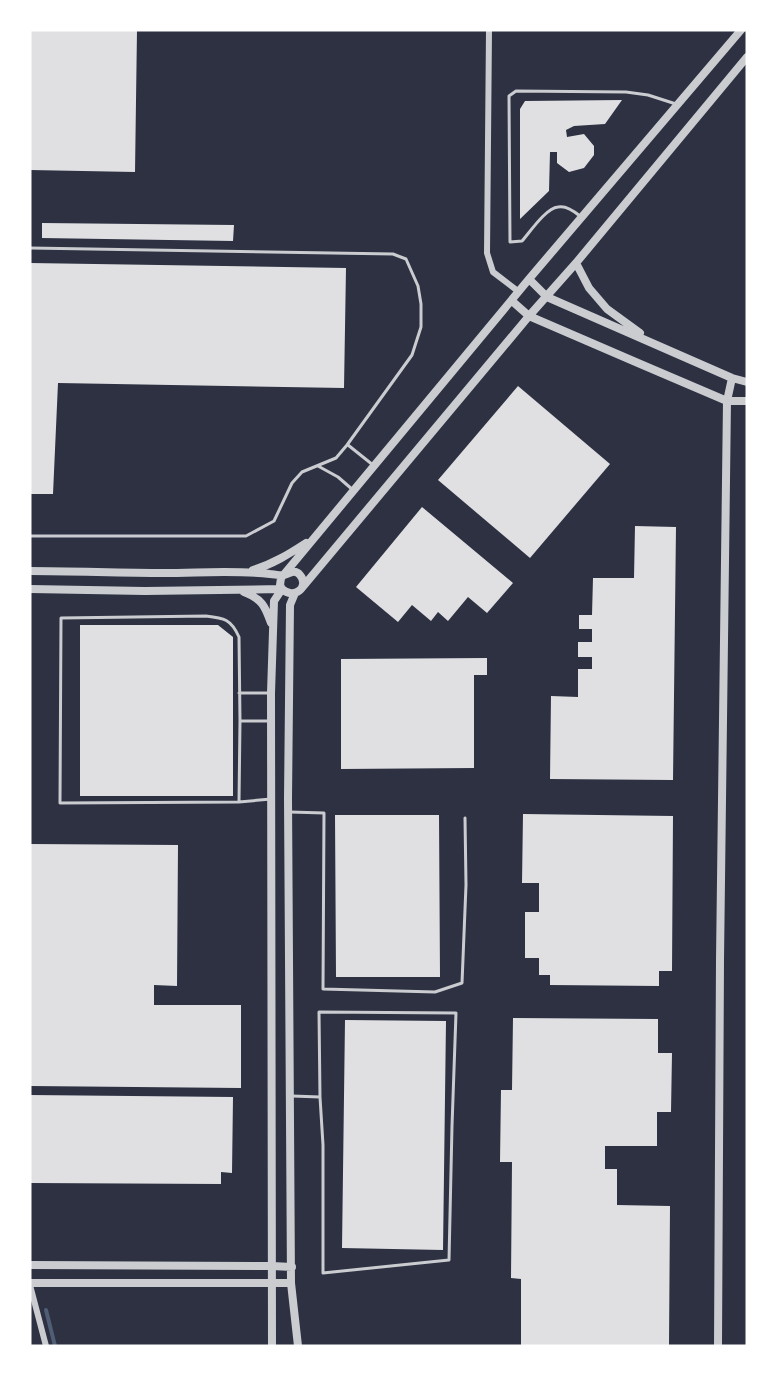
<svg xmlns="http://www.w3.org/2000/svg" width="777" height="1376" viewBox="0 0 777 1376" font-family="'Archivo Narrow',sans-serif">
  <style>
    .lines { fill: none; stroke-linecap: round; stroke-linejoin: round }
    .stream { stroke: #4f5d75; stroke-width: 4 }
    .building { fill: #e0e0e3 }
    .service { stroke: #caccd0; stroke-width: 3 }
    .minor { stroke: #caccd0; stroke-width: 6 }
    .tertiary { stroke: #caccd0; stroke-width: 8 }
  </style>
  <rect width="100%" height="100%" fill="#2d3142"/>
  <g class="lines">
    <path class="stream" d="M46,1310l9,36"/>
  </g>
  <path class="building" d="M30,30h107l-2,142 -105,-2z
    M622,100l-17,24 -31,2 -8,4 1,7 17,-3 10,12v9l-10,13 -15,4 -12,-9v-11h-7l-1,39 -29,28v-110l5,-8z
    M42,223l192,2 -1,16 -191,-3z
    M30,263l316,5 -2,120 -286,-5 -5,111h-23z
    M518,386l92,78 -80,94 -92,-78z
    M422,507l91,76 -26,30 -19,-16 -20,24 -10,-9 -7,9 -19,-16 -14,17 -42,-35z
    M635,526l41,1 -3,253 -123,-1 1,-83 27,1v-28h14v-12h-14v-15h14v-13h-13v-14h13l1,-37h41z
    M80,625h138l15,12v159h-153z
    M487,658v17h-13v93l-133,1v-110z
    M523,814l150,2 -1,155h-13v15l-109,-1v-10h-11v-17h-14v-46h14v-29h-17z
    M335,815h104l1,162h-104z
    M30,844l148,1 -1,141 -23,-1v20h87v83l-211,-2z
    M513,1018l145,1v34h14l-1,59h-14v34h-52v23h12v36l53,1 -1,140h-148v-67l-10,-1 1,-116h-12l1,-72h11z
    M345,1020l101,1 -3,229 -101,-2z
    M30,1095l203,2 -1,76 -11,-1v12l-191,-1z"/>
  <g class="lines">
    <path class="service" d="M580,216c-6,-5 -14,-11 -22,-9 -12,1 -28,25 -36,34l-12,1 -1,-146 7,-5 110,1 22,3 28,9
      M30,248l363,6 13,5 12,27 3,18v23l-9,28 -65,90 -11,13 -34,14 -10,11 -18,38 -28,15h-216
      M348,445l25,20
      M318,466l20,11 15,13
      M239,693h32
      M240,721l-1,-84c-8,-18 -15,-19 -33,-21l-145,2 -1,185 179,-1 1,-81h30
      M239,802l32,-3
      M290,812l34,1 -1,176 112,3 27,-9 4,-98 -1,-67
      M292,1096l28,1 -1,-85 137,1 -4,113 -3,134 -126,13v-128l-3,-48"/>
    <path class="minor" d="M489,30l-2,223 6,19 26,20
      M30,1285l16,61"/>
    <path class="tertiary" d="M576,263l13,25 18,21 33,24
      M529,279l18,18 185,81 15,4
      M512,301l17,15 109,47 89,38h20
      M253,570c20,-6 36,-16 53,-27
      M30,571c45,0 89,2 134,2 35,0 71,-3 106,1 4,0 10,2 14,1 6,-2 11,-6 16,0 10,12 -6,25 -18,14l-137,2 -115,-2
      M301,589l228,-273 47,-53 171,-206
      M244,592c18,7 21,14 27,31
      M295,593l-5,12 -2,193 3,485 7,63
      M30,1265l242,1 20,1
      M30,1283h261
      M272,1346l-1,-653 3,-92 8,-12 -2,-4 1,-7 248,-299 212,-249
      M718,1346l2,-386 7,-559 5,-23"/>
  </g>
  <rect width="777" height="1376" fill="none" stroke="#ffffff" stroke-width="63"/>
</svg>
